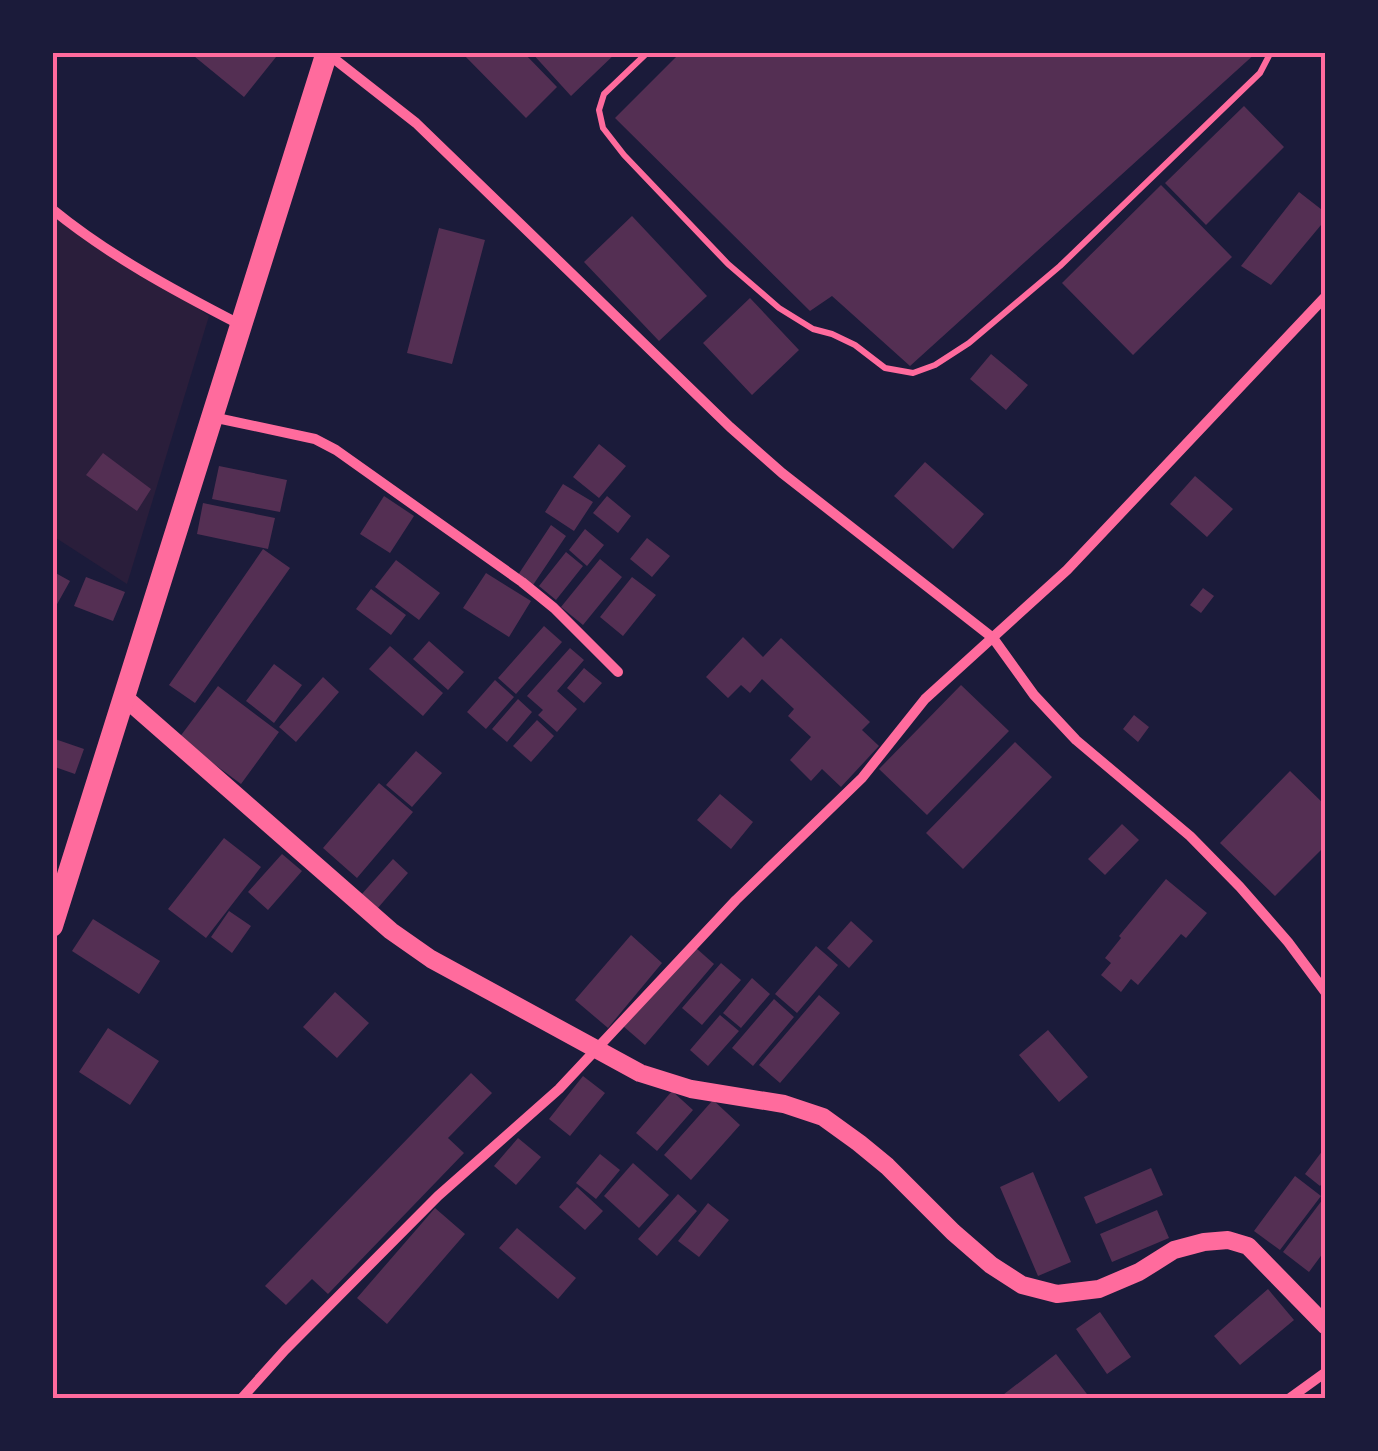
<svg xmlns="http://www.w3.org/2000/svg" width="1378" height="1451" viewBox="0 0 1378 1451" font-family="'DM Sans',sans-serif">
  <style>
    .green { fill: #2a1e3b }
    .building { fill: #542f53 }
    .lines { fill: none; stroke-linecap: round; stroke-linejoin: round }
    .service { stroke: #ff6b9d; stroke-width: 6 }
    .minor { stroke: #ff6b9d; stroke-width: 10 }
    .tertiary { stroke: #ff6b9d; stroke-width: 18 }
    .primary { stroke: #ff6b9d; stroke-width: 22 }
    .neatline { fill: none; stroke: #ff6b9d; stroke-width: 4 }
  </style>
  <rect width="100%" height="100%" fill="#1b1b3a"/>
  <path class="green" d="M52,206l157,110 -82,268 -74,-48z"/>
  <path class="building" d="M189,52h91l-36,45z
    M461,52h62l34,35 -31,31z
    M531,52h86l-46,44z
    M681,52h576l-347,314 -78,-70 -22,15 -195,-193z
    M1244,106l40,41 -78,78 -41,-42z
    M1161,185l71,72 -99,98 -71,-72z
    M1299,192l27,21v6l-55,66 -30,-19z
    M632,216l75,80 -48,45 -75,-79z
    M439,228l46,12 -33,124 -45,-11z
    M750,298l49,52 -47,45 -49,-52z
    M991,354l37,31 -22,25 -36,-31z
    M599,444l27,22 -27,32 -26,-21z
    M103,453l48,36 -14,22 -51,-36z
    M925,462l59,52 -31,35 -59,-53z
    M219,466l68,14 -7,32 -68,-13z
    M1195,476l38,33 -26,28 -37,-33z
    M563,484l30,18 -19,29 -29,-19z
    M384,496l30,20 -24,37 -30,-19z
    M607,496l24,20 -13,17 -25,-20z
    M203,503l72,15 -7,31 -71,-15z
    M551,525l15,11 -33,49 -15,-10z
    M585,529l19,16 -17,21 -18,-16z
    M647,538l23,18 -18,21 -22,-18z
    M263,549l27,19 -95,135 -26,-18z
    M566,552l17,14 -27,34 -17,-14z
    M600,559l22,18 -39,48 -22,-18z
    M396,560l44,33 -21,27 -44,-33z
    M52,571l18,10 -14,25 -4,-2z
    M486,573l45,28 -22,36 -46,-29z
    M86,577l39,15 -12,29 -39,-15z
    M632,577l24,18 -33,41 -23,-19z
    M1203,588l11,8 -13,17 -11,-8z
    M371,589l35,26 -15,20 -35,-26z
    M544,626l18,16 -46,52 -18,-16z
    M743,637l20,20 18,-19 89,84 -8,8 17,16 -38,41 -19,-18 -11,12 -21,-21 21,-23 -23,-21 6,-7 -32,-30 -12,14 -9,-8 -13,13 -22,-21z
    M429,641l35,31 -16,18 -35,-31z
    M390,646l53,47 -20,23 -54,-47z
    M570,648l14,12 -27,31 20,18 -20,23 -19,-17 5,-5 -16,-14z
    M274,664l28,21 -28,38 -28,-22z
    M584,668l18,15 -18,20 -17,-15z
    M323,677l16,15 -43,50 -17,-15z
    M495,680l19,17 -28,32 -19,-17z
    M961,685l48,46 -82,84 -48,-46z
    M218,686l61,46 -38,52 -62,-46z
    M518,699l14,13 -25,30 -15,-13z
    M1134,715l15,12 -11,15 -15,-13z
    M537,720l17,16 -23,26 -18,-16z
    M52,738l32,11 -9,25 -23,-8z
    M1015,742l37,35 -89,92 -37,-36z
    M416,751l26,22 -30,34 -26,-22z
    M1290,771l36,35v39l-51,51 -55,-53z
    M379,783l34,29 -56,66 -34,-30z
    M720,794l33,28 -22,27 -34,-29z
    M1122,824l17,16 -34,35 -17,-16z
    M224,838l37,29 -55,71 -38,-29z
    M282,854l20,17 -34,39 -20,-18z
    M393,859l15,14 -31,36 -16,-14z
    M1166,879l41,34 -21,25 -5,-4 -43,51 -7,-6 -10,13 -20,-17 10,-12 -6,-5 16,-20 -2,-2z
    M229,911l22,15 -19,27 -21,-16z
    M93,919l67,42 -21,33 -67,-43z
    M851,921l22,20 -24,27 -22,-20z
    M631,935l31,28 -54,65 -33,-28z
    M816,946l22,19 -41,48 -22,-19z
    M696,948l18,16 -69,81 -22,-19z
    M721,963l20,17 -39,45 -20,-17z
    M752,978l18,16 -29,34 -18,-15z
    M335,992l34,31 -32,35 -34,-31z
    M819,995l21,18 -60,70 -21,-18z
    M774,999l20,18 -41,49 -21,-18z
    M720,1015l19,16 -31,35 -18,-16z
    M108,1028l51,33 -29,44 -51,-33z
    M1048,1030l40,47 -29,25 -40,-47z
    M471,1073l21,20 -44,45 16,15 -136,141 -16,-15 -26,26 -21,-19z
    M583,1076l22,17 -35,43 -21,-17z
    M672,1091l21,19 -36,41 -21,-18z
    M713,1100l27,25 -49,55 -27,-25z
    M518,1138l23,19 -25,28 -22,-19z
    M1326,1146v33l-6,7 -15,-12z
    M600,1154l20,16 -24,29 -20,-16z
    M633,1163l36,32 -30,33 -35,-32z
    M1151,1168l12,27 -67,29 -12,-27z
    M1033,1172l38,90 -33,14 -38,-89z
    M1295,1176l26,20 -41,54 -26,-19z
    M577,1187l26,24 -18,19 -26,-23z
    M678,1194l19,17 -40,45 -19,-17z
    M1326,1195v54l-17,23 -26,-20z
    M708,1203l21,17 -30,37 -21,-16z
    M435,1208l30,26 -78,90 -30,-26z
    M1157,1210l12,28 -57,24 -12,-28z
    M517,1228l59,50 -18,21 -59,-51z
    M1268,1289l26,31 -54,45 -26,-29z
    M1100,1312l31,45 -24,17 -31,-45z
    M1056,1354l31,40 -5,4h-83z"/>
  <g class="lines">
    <path class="service" d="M648,52l-44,42 -5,16 4,18 21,27 104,109 51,44 34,21 19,5 23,11 30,23 28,5 22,-8 34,-22 91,-77 200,-193 11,-21"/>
    <path class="minor" d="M328,54l88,69 314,304 52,46 211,165 41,57 42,45 114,96 50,51 48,55 38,51
      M52,209c56,46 123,82 187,115
      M212,417l103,22 21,11 186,132 32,26 64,64
      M242,1398l43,-48 153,-154 121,-107 177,-189 126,-122 63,-79 142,-129 259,-274
      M1290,1398l36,-26"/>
    <path class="tertiary" d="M124,697l267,234 40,28 209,114 51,16 93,15 39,13 36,26 28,23 66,66 38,33 31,20 35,9 42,-5 40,-17 35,-22 30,-8 24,-2 20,6 78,80"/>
    <path class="primary" d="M52,926l275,-874"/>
  </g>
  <rect width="1378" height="1451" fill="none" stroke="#1b1b3a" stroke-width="110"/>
  <rect x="55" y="55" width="1268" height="1341" class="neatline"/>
</svg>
